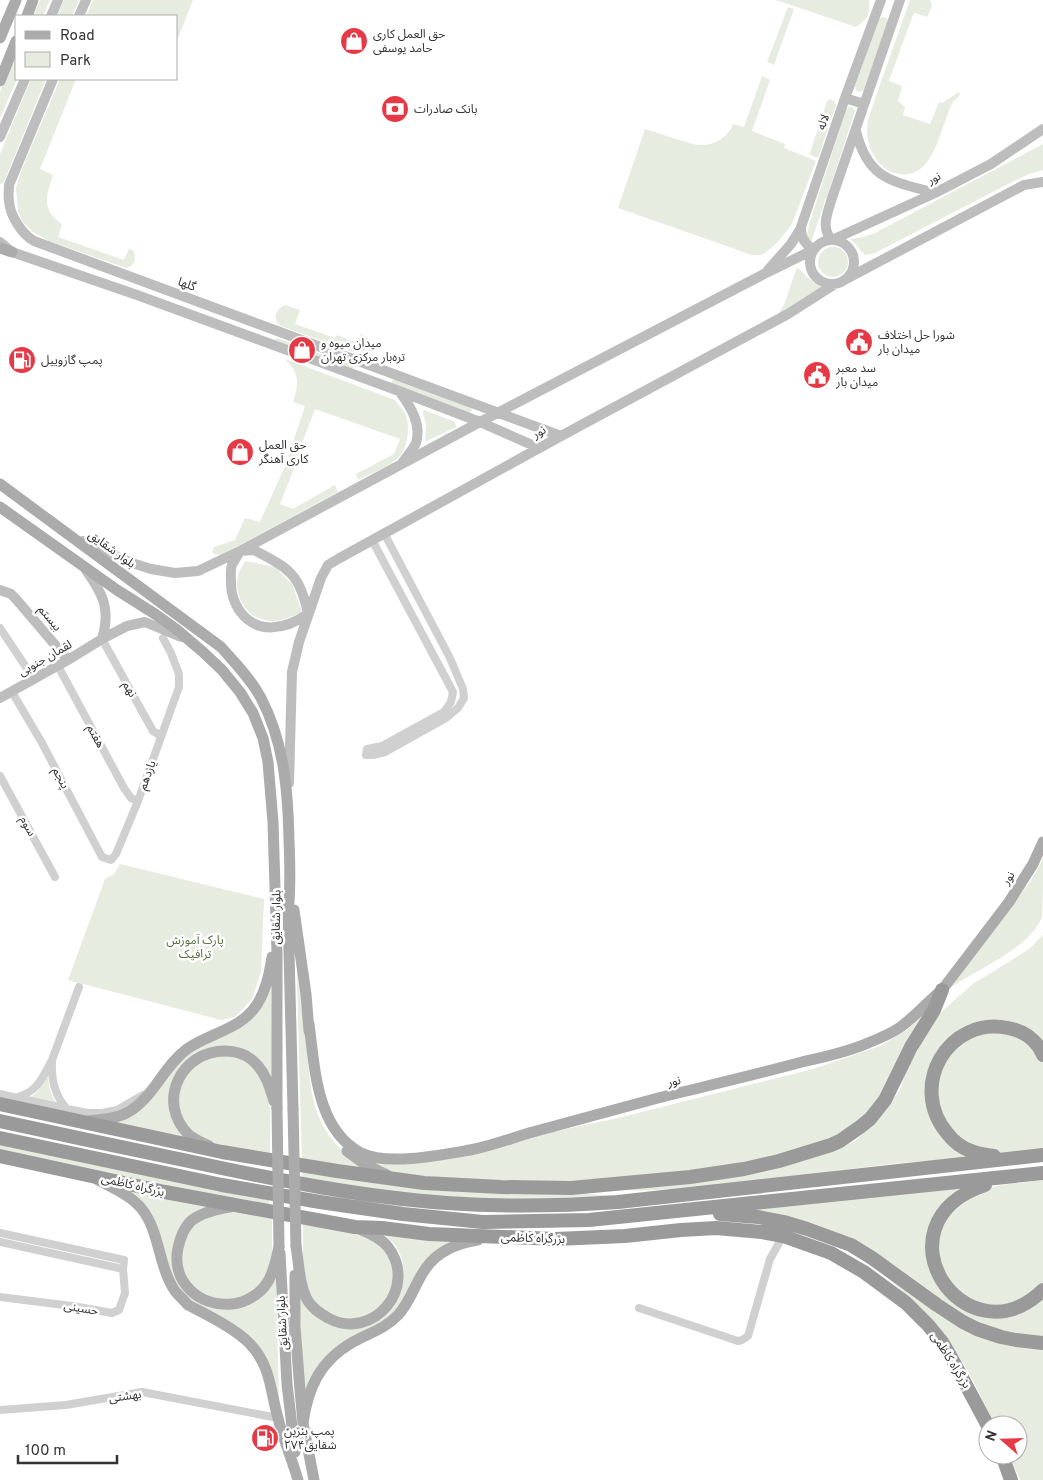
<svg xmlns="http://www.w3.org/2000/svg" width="1043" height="1480" viewBox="0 0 1043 1480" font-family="Overpass,'Noto Sans Arabic',sans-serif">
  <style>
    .green { fill: #e6ecdf }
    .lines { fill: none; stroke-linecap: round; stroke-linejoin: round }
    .street { stroke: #d0d0d0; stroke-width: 8 }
    .secondary { stroke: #bdbdbd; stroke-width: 10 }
    .primary { stroke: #ababab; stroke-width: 11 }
    .highway { stroke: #9a9a9a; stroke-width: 14 }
    .primary-bridge { stroke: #ababab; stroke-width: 11 }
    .labels { text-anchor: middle; stroke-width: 5; stroke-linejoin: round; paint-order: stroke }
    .poi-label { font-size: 12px; fill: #333; stroke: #fff; text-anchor: start }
    .street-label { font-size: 12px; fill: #333; stroke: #fff }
    .park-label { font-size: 12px; fill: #56703f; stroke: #fff }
  </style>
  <rect width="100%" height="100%" fill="#fff"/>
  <path class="green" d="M40,0h10l-7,16h-10z
    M64,0h15l-7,16h-15z
    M93,0h100l-17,43v-27h-90z
    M776,0h93c1,15 -1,19 -13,27z
    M910,0h20l2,6 -5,11 -12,-4 -2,2 -24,66 13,5 -4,15 7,6 -2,8 27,9 9,-22 3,1 17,-11 1,3c-3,3 -6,5 -8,9 -12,23 -18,80 -57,69 -10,-2 -20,-13 -24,-23 -5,-13 -5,-24 -1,-37z
    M788,7l6,2 -20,56 -7,-3z
    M882,17l5,1 1,3 -24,68c-2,3 -5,4 -8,1l-1,-4 24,-67z
    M16,55l1,24 -17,39v-26z
    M762,76l8,4 -18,51 33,13 -1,4 32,13 -24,63 -13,17 -14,12 -5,2h-8l-134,-47 27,-79 47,15c16,4 35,-3 41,-20l11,3z
    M31,79h15l-42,103 -4,3v-31z
    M60,79h16l-36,90 13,6c-7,21 -12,35 9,49l-4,13 66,23 5,-11 5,2c2,8 1,15 -8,17l-77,-27 -16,-9 -11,-11 -4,-10 -2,-23 6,-19z
    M830,99l4,2 2,4 -18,53 -9,-4 1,-1 17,-52z
    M849,107h3l3,4 -28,86 -3,3 1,1 -15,44 -3,-8 2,-12 37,-116z
    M1043,144v26l-14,4 -15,7 -139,72 -9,2c-7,-4 -8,-10 -16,-16l14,-2 11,-4z
    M818 262a15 15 0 1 1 30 0a15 15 0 1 1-30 0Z
    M797,267l10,10 15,11 -45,28 7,-11z
    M285,305l15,5 -5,14 40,14 2,-3 20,8 4,-9 6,3c3,11 -3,17 -14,15l-72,-26c-9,-6 -6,-17 4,-21z
    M277,338l75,27 1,3 -1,2 -78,-30z
    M285,359l110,41c4,5 9,10 11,16 4,12 2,31 -7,41 -8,9 -29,17 -41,23l-2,-6 38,-20 6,-15 -85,-30 -19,50 -8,-2 17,-51 -12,-4c6,-19 7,-28 -8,-43z
    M395,379l76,28 1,4 -3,2 -78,-29 1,-4z
    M424,410l31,12 1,5 -31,15 1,-17 -3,-12z
    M286,464l8,4 -14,36 13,5 42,-24 3,7 -117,63 -6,-1 -3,-2 2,-5 21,-7 10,-22 15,4z
    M245,561l30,6 17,17 10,28c-9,4 -19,9 -29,9 -25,0 -40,-23 -35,-46 1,-4 5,-10 7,-14z
    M1043,859c0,11 0,50 -1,58 -12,31 -63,51 -90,70l22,-32 56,-73z
    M120,864l144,35 -3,73 -9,27 -17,18 -14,3 -153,-40 37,-101 9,-5z
    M1043,935v107l-45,-19 -64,35 1,64 52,37c-59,-1 -116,7 -174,15 -51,7 -103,13 -155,16 -15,1 -31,0 -46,0l158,-21 70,-20 15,-8 15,-14 29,-35 8,-23 11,-19 6,-15 16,-22 34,-30 17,-10 38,-24z
    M296,946c4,34 7,67 11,100 2,25 3,53 14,76 10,21 26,34 45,46l-64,-7z
    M271,977l2,110 -42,-41h-14l-9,3 -37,43 20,49 -85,-19 16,-2 62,-64 53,-27z
    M935,1001l-62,110 -37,27 -103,30 -121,12 -95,3 -124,-9 -42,-22 -27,-37 48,45 170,-26 76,-16 195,-49 67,-23 27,-16z
    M1011,1032l12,5 18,19 2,6v90l-50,2 -33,-12 -23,-34 -1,-29 12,-26 24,-18z
    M235,1056l15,7 7,8 11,23 2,15v46c-16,-3 -51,-6 -64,-14 -6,-3 -17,-11 -21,-17 -15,-25 -4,-56 23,-66 7,-3 19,-2 27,-2z
    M48,1072c0,13 2,23 10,33l-29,-7c10,-5 15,-16 19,-26z
    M0,1143l269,57v9l-269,-58z
    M302,1170l323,27 -115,3 -104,-6 -104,-16z
    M1043,1180v105l-16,14 -39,9 -37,-20 -14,-31 3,-29 7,-12 37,-27 18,-4z
    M979,1184l-15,5 -35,66 50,58 64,-17v43l-26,-2 -43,-14 -101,-68 -141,-43z
    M119,1187l90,19 -29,22 3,60 56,20 37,-36 3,133 -10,-42 -84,-66 -14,-23 -11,-38z
    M231,1211l14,1 27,6v35l-5,20 -5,9 -7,8 -10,6 -11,4 -23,-1 -21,-14 -7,-13 -1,-24 10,-22 10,-7z
    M303,1224l50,7 22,8 16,21 3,18 -2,8 -13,24 -12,7 -19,4 -28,-11 -15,-24 -2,-22z
    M376,1231l87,8 -15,5 -60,75 -27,15 -57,58 -5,-105 41,41c14,2 22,-1 34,-7 4,-3 10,-5 13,-8 20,-19 24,-55 2,-74 -3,-4 -9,-6 -13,-8z
    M882,1272l63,43 98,33v132h-23l-11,-25h9v-30h-23c-15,-30 -30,-64 -51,-90 -18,-23 -41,-42 -62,-63z"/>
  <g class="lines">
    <path class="street" d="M372,540l81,152 -2,10 -7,10 -62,34 -15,3 -1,6h7l12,-3 61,-34 12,-10 6,-10 -1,-9 -13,-31 -66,-125
      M0,628l34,51
      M102,639l51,92 8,5
      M58,666l66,122 7,10 7,3
      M12,692l30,51 60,114 9,3 5,-6 22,-53 41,-114v-13l-8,-21 -8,-15
      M0,776l55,101
      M52,1062c-1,18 3,34 15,47
      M0,1094l67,15 21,4h14l15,-3 26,-15
      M18,1097c20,-6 25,-20 34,-37l27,-73
      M0,1233l124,27 -1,9 -123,-27
      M0,1297l72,9 40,7 7,-3 6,-17 -2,-24
      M639,1308l99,33 4,-1 6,-4 22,-77 13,-23
      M0,1410l66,-5 76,-13 136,26"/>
    <path class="secondary" d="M900,0l-68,198c-4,14 -12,30 0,42l103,-47 56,-29 52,-35
      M51,16l7,-16
      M79,16l7,-16
      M53,79l-44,106c0,5 -1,11 0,16 1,15 13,33 25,40l527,195
      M845,98l19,6
      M856,131c12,49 36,50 79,62
      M0,137l25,-58
      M810 262a22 22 0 1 1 44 0a22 22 0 1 1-44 0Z
      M0,242l12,10 125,43 262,96 81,31 59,26
      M768,270l23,-26 10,-16
      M848,278l176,-93 19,-3
      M400,392c10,14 22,32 16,51 -3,7 -10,14 -14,20
      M83,541l49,22 19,6 24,4 23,-2 42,-20 240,-129 284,-148 49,-24c-8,-7 -12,-11 -12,-23l44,-129 36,-98
      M254,550c34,18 46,23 54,64 -22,15 -51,22 -69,-4 -5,-8 -8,-16 -8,-26 0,-6 -1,-14 1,-19 2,-5 6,-9 8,-14z
      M86,570c17,24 25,39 16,69
      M0,590l11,4 5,5 52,61
      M0,698l68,-38 34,-21 25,-13 18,-4 36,15
      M289,783l3,-111 7,-30 22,-64 7,-13 10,-6 223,-123 227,-122 47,-30"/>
    <path class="primary" d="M27,16l6,-16
      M0,38l16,-38
      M0,81l16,-40
      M0,248l12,4
      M0,484l221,163c14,16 30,32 40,51 23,44 27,93 28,142 1,24 2,48 -1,73l5,196
      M0,507l117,83 38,24 21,15 27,23 19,18 18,22 13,21 10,25 5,24 5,60 4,131v155
      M294,910l12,84 3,37
      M309,1024c6,44 7,105 52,129 26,13 81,2 109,-3 21,-4 39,-11 59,-17 43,-12 86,-23 129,-35 48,-12 96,-23 144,-36 22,-5 46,-10 66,-19 10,-4 22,-9 31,-15 16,-11 28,-26 43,-38l67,-88 24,-38 10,-22
      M89,1121c14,-2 29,-2 41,-10 24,-15 34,-45 57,-62 21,-15 48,-18 66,-39 12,-15 16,-34 19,-53
      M209,1146c-6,-3 -14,-6 -20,-11 -33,-32 -9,-84 36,-84 13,0 25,5 33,15 9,10 12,23 16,35
      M347,1151l19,14 21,10
      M98,1180c15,8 32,15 43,28 19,23 17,58 34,83 4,5 9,9 13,14 19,10 48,24 62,39 21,22 20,46 28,74 5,21 14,41 20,62
      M230,1207c-13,2 -28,5 -39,14 -7,7 -11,17 -13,27 -7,34 21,59 54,56 13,-1 28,-10 35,-21 7,-10 9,-25 12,-36
      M296,1246c3,18 3,39 12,55 5,8 13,13 20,17 45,24 91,-31 60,-71 -7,-9 -19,-14 -29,-18
      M280,1253l7,131 8,68
      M295,1275v51l5,64 3,33 11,57
      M303,1423c5,-36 17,-62 50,-81 16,-9 32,-13 45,-27 13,-14 17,-32 28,-47 12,-17 32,-25 52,-28"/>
    <path class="highway" d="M0,1104l222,48 115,19 87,12 77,4 70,1 119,-11 54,-8 35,-8 52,-16 9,-4 20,-14 10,-8 15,-19 26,-53 23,-37 8,-20
      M0,1121c64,14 129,28 193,41 84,18 169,35 254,41 57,4 114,3 171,-1l425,-47
      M0,1138l222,47 98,17 83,12 80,8 106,-2 454,-47
      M0,1156l165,36 190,35 27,1 47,6 127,5 69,-3 56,-6 35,-2 46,4 21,4 48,17 33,19 42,31 22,22 14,17 9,15 37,69
      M994,1156c-8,-1 -16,-2 -23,-5 -9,-3 -18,-10 -24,-18 -39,-47 1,-117 61,-105 16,3 29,12 35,27
      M985,1185c-114,39 -20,180 58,105
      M720,1214l38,3 26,5 23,7 44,16 21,13 65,47 26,17 14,7 24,8 15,3 27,3
      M1002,1455l9,25"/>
    <path class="primary-bridge" d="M277,1108l2,139
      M293,1109l3,137"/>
  </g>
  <defs>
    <g id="shop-disc" transform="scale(1.4375)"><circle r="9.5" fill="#e63946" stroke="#fff"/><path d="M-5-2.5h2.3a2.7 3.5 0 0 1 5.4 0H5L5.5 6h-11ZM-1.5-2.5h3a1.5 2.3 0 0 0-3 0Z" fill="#fff"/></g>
    <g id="bank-disc" transform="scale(1.4375)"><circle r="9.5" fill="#e63946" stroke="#fff"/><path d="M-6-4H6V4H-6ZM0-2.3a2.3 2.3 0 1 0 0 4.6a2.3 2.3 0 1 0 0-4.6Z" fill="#fff"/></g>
    <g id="civic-disc" transform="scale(1.4375)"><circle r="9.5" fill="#e63946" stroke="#fff"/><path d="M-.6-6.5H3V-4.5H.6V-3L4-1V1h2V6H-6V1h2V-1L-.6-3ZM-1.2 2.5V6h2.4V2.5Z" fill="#fff"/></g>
    <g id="fuel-disc" transform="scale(1.4375)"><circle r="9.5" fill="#e63946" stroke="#fff"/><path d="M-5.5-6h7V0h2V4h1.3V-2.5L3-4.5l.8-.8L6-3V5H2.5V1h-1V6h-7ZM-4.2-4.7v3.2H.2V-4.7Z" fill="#fff"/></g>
  </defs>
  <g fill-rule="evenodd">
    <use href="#shop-disc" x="354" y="41"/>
    <use href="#bank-disc" x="395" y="109"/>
    <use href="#civic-disc" x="859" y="342"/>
    <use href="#shop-disc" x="302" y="350"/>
    <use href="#fuel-disc" x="22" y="360"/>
    <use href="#civic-disc" x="817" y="375"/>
    <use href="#shop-disc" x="240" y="452"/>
    <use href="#fuel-disc" x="265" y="1438"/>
  </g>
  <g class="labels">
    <g class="poi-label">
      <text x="373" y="38">حق العمل کاری<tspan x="373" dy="14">حامد یوسفی</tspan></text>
      <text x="414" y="113">بانک صادرات</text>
      <text x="878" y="339">شورا حل اختلاف<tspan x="878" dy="14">میدان بار</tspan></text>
      <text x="321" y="347">میدان میوه و<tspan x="321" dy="14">تره‌بار مرکزی تهران</tspan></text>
      <text x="41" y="364">پمپ گازوییل</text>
      <text x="836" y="372">سد معبر<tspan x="836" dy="14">میدان بار</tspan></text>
      <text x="259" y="449">حق العمل<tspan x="259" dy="14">کاری آهنگر</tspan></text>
      <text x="284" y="1435">پمپ بنزین<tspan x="284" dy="14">۲۷۴شقایق</tspan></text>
    </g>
    <g class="street-label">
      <text transform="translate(823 122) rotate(-71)" y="4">لاله</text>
      <text transform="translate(934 178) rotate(-27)" y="4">نور</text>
      <text transform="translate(187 284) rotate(20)" y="4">گلها</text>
      <text transform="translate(539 432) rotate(-29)" y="4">نور</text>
      <text transform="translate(112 549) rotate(36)" y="4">بلوار شقایق</text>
      <text transform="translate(50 618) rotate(50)" y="4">بیستم</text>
      <text transform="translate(45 658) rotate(-30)" y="4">لقمان جنوبی</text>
      <text transform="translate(130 689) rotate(61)" y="4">نهم</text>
      <text transform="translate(96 736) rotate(62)" y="4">هفتم</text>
      <text transform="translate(147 775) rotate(-70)" y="4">یازدهم</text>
      <text transform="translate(61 778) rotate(62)" y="4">پنجم</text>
      <text transform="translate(28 826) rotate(61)" y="4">سوم</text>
      <text transform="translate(1008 878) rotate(-57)" y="4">نور</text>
      <text transform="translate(276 917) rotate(-89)" y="4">بلوار شقایق</text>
      <text transform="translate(674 1081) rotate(-13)" y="4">نور</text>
      <text transform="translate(133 1185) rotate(13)" y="4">بزرگراه کاظمی</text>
      <text transform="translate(533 1238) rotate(2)" y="4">بزرگراه کاظمی</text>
      <text transform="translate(81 1308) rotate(10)" y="4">حسینی</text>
      <text transform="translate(282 1323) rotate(-93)" y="4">بلوار شقایق</text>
      <text transform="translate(951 1360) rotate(58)" y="4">بزرگراه کاظمی</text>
      <text transform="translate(125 1396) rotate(-7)" y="4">بهشتی</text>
    </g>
    <g class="park-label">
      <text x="195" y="944">پارک آموزش<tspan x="195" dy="14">ترافیک</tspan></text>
    </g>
  </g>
  <rect x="15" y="15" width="162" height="65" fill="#ffffff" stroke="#adadad"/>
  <rect x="25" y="31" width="25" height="8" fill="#ababab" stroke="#adadad"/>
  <text x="60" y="40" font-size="15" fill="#333333">Road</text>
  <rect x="25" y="52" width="25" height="15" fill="#e6ecdf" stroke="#adadad"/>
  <text x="60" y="65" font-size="15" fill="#333333">Park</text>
  <g transform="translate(1003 1440) rotate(290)"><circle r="24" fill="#ffffff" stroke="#adadad"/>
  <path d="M0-4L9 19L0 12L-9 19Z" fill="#e63946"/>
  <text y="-8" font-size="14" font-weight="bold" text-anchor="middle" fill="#333333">N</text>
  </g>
  <path d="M18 1455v8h99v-8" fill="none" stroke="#333333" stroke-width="2.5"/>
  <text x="25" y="1455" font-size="15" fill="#333333" stroke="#ffffff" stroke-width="4" paint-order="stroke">100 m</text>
</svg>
